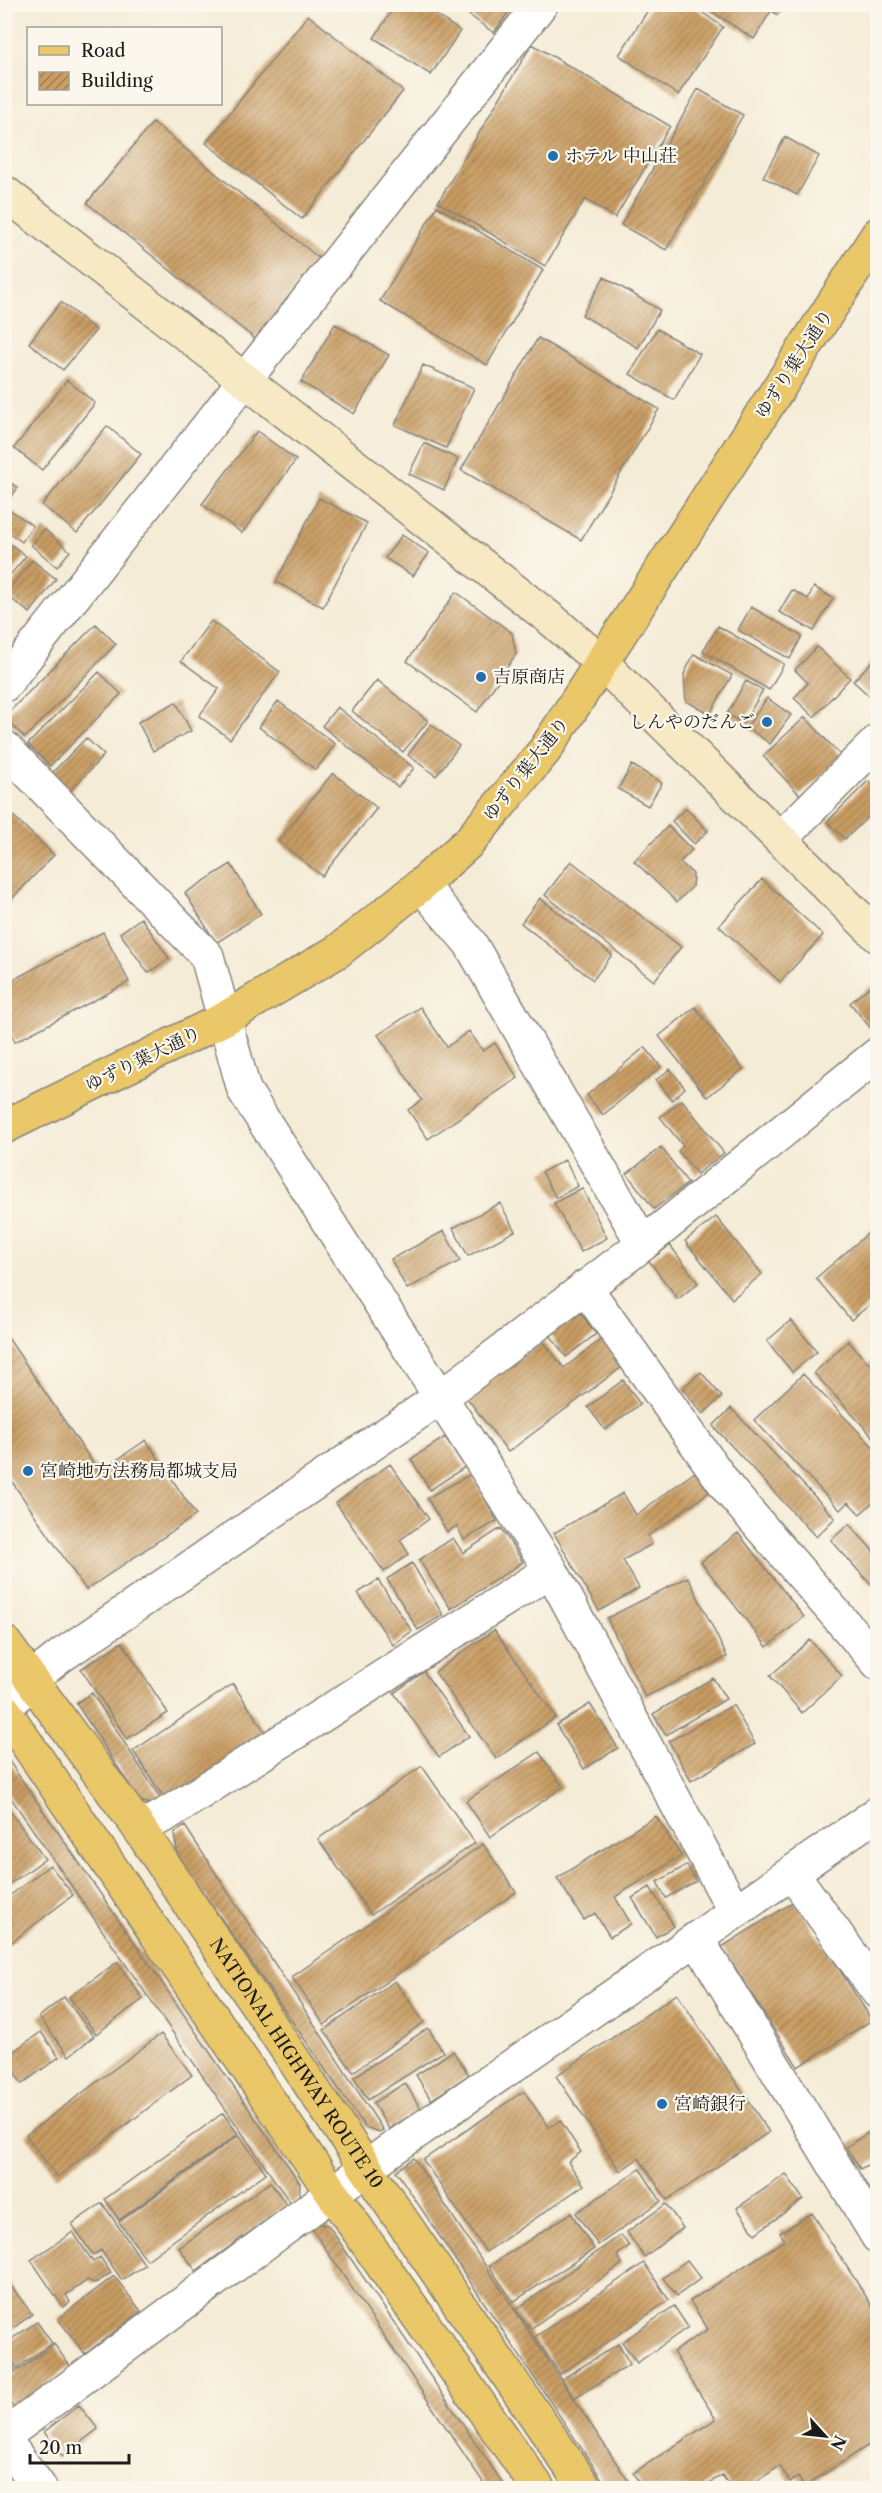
<svg xmlns="http://www.w3.org/2000/svg" width="882" height="2493" viewBox="0 0 882 2493" font-family="'Libre Caslon Text','Noto Serif JP',serif">
  <style>
    .building { fill: url(#building-hatch) }
    .lines { fill: none; stroke-linecap: round; stroke-linejoin: round }
    .street-casing { stroke: #88847a; stroke-width: 36 }
    .secondary-casing { stroke: #88847a; stroke-width: 36 }
    .primary-casing { stroke: #88847a; stroke-width: 36 }
    .highway-casing { stroke: #88847a; stroke-width: 36 }
    .street { stroke: #fff; stroke-width: 33 }
    .secondary { stroke: #f7e9c3; stroke-width: 33 }
    .primary { stroke: #eac769; stroke-width: 33 }
    .highway { stroke: #eac769; stroke-width: 33 }
    .poi-dot { fill: #1f6fb2; stroke: #fbf7ec; stroke-width: 2 }
    .labels { text-anchor: middle; stroke-width: 4.5; stroke-linejoin: round; paint-order: stroke }
    .poi-label { font-size: 18px; fill: #1c1c1c; stroke: #fbf7ec; text-anchor: start }
    .street-label { font-size: 18px; fill: #1c1c1c; stroke: #fbf7ec }
  </style>
  <defs>
    <pattern id="building-hatch" width="6" height="6" patternUnits="userSpaceOnUse" patternTransform="scale(1.5)"><rect width="6" height="6" fill="#c99d63"/><path d="M-1 1l2-2M0 6l6-6M5 7l2-2" fill="none" stroke="#a27f51"/></pattern>
  </defs>
  <rect width="100%" height="100%" fill="#fbf7ec"/>
  <filter id="ink" filterUnits="userSpaceOnUse"><feTurbulence type="fractalNoise" baseFrequency=".0167" numOctaves="2"/><feDisplacementMap in="SourceGraphic" scale="12" xChannelSelector="R" yChannelSelector="G"/><feConvolveMatrix kernelMatrix="1 2 1 2 8 2 1 2 1" color-interpolation-filters="sRGB"/></filter>
  <filter id="wash" filterUnits="userSpaceOnUse"><feTurbulence type="fractalNoise" baseFrequency=".008" numOctaves="4" result="noise"/><feDisplacementMap in="SourceGraphic" scale="24" xChannelSelector="R" yChannelSelector="G"/><feGaussianBlur stdDeviation="1.35" result="paint"/><feColorMatrix in="noise" values="0 0 0 0 0 0 0 0 0 0 0 0 0 0 0 0 0 1.4 0 .05"/><feComposite in="paint" operator="in"/></filter>
  <g filter="url(#wash)">
    <rect width="100%" height="100%" fill="#f5ecd7"/>
    <g id="blocks">
      <path class="building" d="M396,4h24l40,27 -29,44 -57,-37z
        M454,4h60l-20,29z
        M652,4h38l33,23 -45,68 -59,-40z
        M700,4h60l11,7 -17,28z
        M764,4h22l-9,11z
        M308,15l95,76 -101,128 -96,-76z
        M532,44l138,82 -55,92 -30,-19 -40,67 -107,-64z
        M698,89l45,26 -77,135 -45,-25z
        M153,122l167,137 -65,80 -168,-136z
        M785,137l34,19 -22,39 -34,-18z
        M437,206l106,64 -56,95 -107,-64z
        M604,277l56,33 -22,38 -56,-33z
        M61,302l35,28 -33,40 -34,-27z
        M335,324l54,31 -35,59 -53,-32z
        M657,329l43,25 -26,46 -44,-26z
        M538,338l121,71 -78,131 -120,-70z
        M423,365l51,23 -28,60 -51,-23z
        M67,380l28,23 -53,67 -28,-22z
        M107,426l34,28 -64,79 -35,-28z
        M257,431l39,29 -54,73 -40,-29z
        M424,443l34,16 -14,31 -35,-16z
        M4,478l14,10 -14,17z
        M319,498l48,25 -44,84 -47,-25z
        M6,507l27,19 -11,16 -18,-13z
        M44,529l26,22 -13,16 -26,-22z
        M402,535l27,18 -16,23 -28,-18z
        M4,539l22,17 -15,18 -7,-6z
        M32,560l24,19 -26,34 -25,-19z
        M814,587l19,11 -19,33 -35,-19 13,-22 16,9z
        M456,592l56,41 4,21 -39,58 -70,-51z
        M751,607l51,29 -12,23 -52,-29z
        M211,621l69,51 -50,67 -31,-23 20,-27 -38,-28z
        M96,624l20,20 -91,94 -21,-21z
        M718,626l66,38 -15,26 -66,-39z
        M817,647l33,31 -36,39 -20,-19 14,-15 -13,-13z
        M694,654l38,21 -22,39 -24,-13 -2,-27z
        M878,655v49l-25,-23z
        M99,672l22,22 -71,72 -22,-22z
        M377,680l51,41 -25,31 -51,-41z
        M746,681l17,9 -20,34 -16,-10z
        M767,698l24,17 -21,29 -23,-17z
        M278,701l57,43 -19,26 -57,-43z
        M176,702l15,29 -38,20 -15,-29z
        M337,707l77,61 -16,19 -76,-61z
        M805,717l37,40 -42,38 -37,-39z
        M431,724l28,22 -23,30 -28,-21z
        M86,738l18,17 -36,38 -18,-18z
        M632,765l30,18 -14,23 -30,-17z
        M333,773l44,35 -55,68 -44,-35z
        M868,781l10,9v32l-8,-7 -25,24 -18,-17z
        M4,807l50,48 -50,52z
        M686,808l22,23 -14,13 -22,-23z
        M668,826l24,24 -12,12 13,12 -1,13 -15,15 -43,-41z
        M571,861l110,86 -27,34 -109,-86z
        M231,864l30,50 -45,29 -31,-50z
        M762,879l61,56 -43,47 -61,-56z
        M540,898l72,57 -19,25 -72,-57z
        M141,918l28,40 -21,15 -28,-40z
        M103,932l26,50 -114,60 -10,-20v-38z
        M870,986l8,8v34l-5,3 -23,-28z
        M420,1007l27,40 22,-16 14,20 12,-8 23,35 -90,61 -20,-29 14,-10 -44,-65z
        M695,1007l48,62 -36,28 -48,-61z
        M645,1047l16,20 -58,48 -16,-20z
        M670,1069l15,19 -13,12 -16,-20z
        M682,1100l42,53 -27,21 -19,-23 5,-5 -23,-29z
        M661,1147l27,36 -34,26 -27,-35z
        M565,1160l13,26 -22,12 -14,-26z
        M582,1188l25,50 -26,14 -27,-49z
        M500,1203l15,28 -47,25 -15,-28z
        M716,1217l46,57 -30,25 -47,-58z
        M873,1229l5,5v64l-27,22 -35,-42z
        M444,1231l16,30 -53,28 -16,-30z
        M670,1245l28,38 -20,16 -29,-38z
        M580,1312l16,22 -30,23 -16,-22z
        M791,1320l26,32 -25,20 -25,-31z
        M4,1332l95,140 47,-32 50,75 -110,75 -82,-120z
        M602,1339l21,27 -115,86 -41,-54 76,-57 21,27z
        M848,1341l21,23 9,-8v86l-64,-69z
        M701,1372l21,25 -19,17 -21,-26z
        M803,1374l75,78v46l-18,16 -12,-12 -8,8 -86,-90z
        M623,1380l17,24 -35,26 -17,-23z
        M731,1408l104,110 -19,19 -103,-111z
        M445,1437l20,30 -35,23 -19,-31z
        M390,1464l39,55 -29,21 9,14 -25,18 -48,-69z
        M695,1472l14,20 -61,44 4,8 -29,16 16,28 -40,23 -45,-78 69,-40 13,22z
        M471,1474l26,47 -33,19 -7,-14 -10,6 -20,-34z
        M849,1524l29,32v23l-7,6 -40,-45z
        M501,1528l22,34 -72,47 -32,-49 34,-22 10,15z
        M738,1533l66,84 -37,30 -66,-85z
        M412,1563l31,52 -25,15 -31,-51z
        M688,1577l39,80 -82,40 -38,-79z
        M378,1580l34,51 -19,14 -35,-52z
        M494,1630l62,87 -60,42 -61,-87z
        M810,1640l32,36 -40,37 -32,-37z
        M122,1642l46,71 -41,26 -46,-70z
        M424,1672l45,64 -30,21 -45,-64z
        M713,1678l13,21 -60,36 -13,-21z
        M233,1684l35,52 -100,68 -35,-53z
        M92,1693l73,112 -3,2 -22,-6 -64,-98z
        M590,1704l28,44 -34,21 -28,-44z
        M733,1705l22,39 -64,37 -22,-40z
        M539,1752l24,35 -73,50 -24,-36z
        M4,1754l296,429 -1,15 -8,6 -287,-416z
        M422,1766l53,77 -104,72 -53,-76z
        M4,1803l41,56 -41,29z
        M656,1816l25,40 -66,41 16,27 -21,13 -15,-24 -11,7 -27,-42z
        M185,1826l198,304 -4,2 -14,-5 -187,-271 -4,-23z
        M483,1844l33,48 -192,133 -32,-48z
        M50,1865l23,30 -69,53v-48z
        M687,1865l9,16 -30,17 -9,-16z
        M650,1887l24,39 -18,11 -24,-39z
        M795,1901l77,119 -74,47 -76,-120z
        M117,1962l26,37 -47,35 -27,-37z
        M395,1981l29,41 -71,50 -29,-42z
        M677,1994l92,138 -102,68 -28,-42 -19,13 -64,-95z
        M64,1997l30,39 -25,20 -30,-39z
        M428,2028l15,24 -75,48 -14,-23z
        M41,2032l18,25 -37,27 -18,-26z
        M161,2034l31,41 -135,102 -31,-42z
        M453,2051l16,24 -38,25 -15,-25z
        M405,2083l16,26 -32,20 -16,-26z
        M524,2091l25,37 11,-8 21,32 -13,10 16,23 -98,67 -63,-92z
        M223,2113l15,21 -119,86 -14,-21z
        M878,2126v33l-18,10 -14,-22z
        M239,2135l27,38 -119,87 -28,-38z
        M414,2158l219,330h-25l-212,-317z
        M640,2169l21,32 -63,44 -22,-32z
        M786,2174l17,25 -48,35 -18,-26z
        M270,2182l17,23 -91,66 -17,-23z
        M102,2203l43,62 -23,15 -21,-30 -8,5 -21,-31z
        M666,2204l17,24 -39,29 -17,-25z
        M571,2213l23,36 -81,53 -24,-36z
        M812,2213l66,102v124l-74,48 -6,-10 -8,5 -10,-16 -25,16 4,6h-28l-9,-13 -21,13h-58l-10,-15 83,-54 -43,-67 35,-23 -18,-28 95,-61 -5,-7z
        M308,2223l20,2 178,263h-19z
        M73,2232l20,30 7,-5 11,16 -17,11 -6,-4 -22,15 4,7 -7,5 -32,-47z
        M621,2235l8,11 -12,9 5,9 -92,65 -14,-19z
        M687,2260l14,18 -24,18 -14,-18z
        M644,2263l25,37 -109,74 -25,-37z
        M114,2276l27,35 -56,43 -27,-35z
        M8,2282l24,32 -24,18 -4,-5v-43z
        M674,2306l14,21 -51,36 -15,-21z
        M37,2322l15,21 -35,25 -13,-18v-6z
        M54,2344l16,22 -56,42 -10,-13v-14z
        M618,2344l12,20 -56,34 -12,-19z
        M4,2356l11,13 -11,9z
        M79,2405l19,24 -36,27 -18,-24z"/>
    </g>
  </g>
  <g filter="url(#ink)">
    <use href="#blocks" fill-opacity="0" stroke="#88847a" stroke-width="1.5"/>
    <g class="lines">
      <g class="street-casing">
        <path id="street" d="M4,685l537,-681
          M4,747l203,209 37,134 307,480 184,342
          M781,838l97,-97
          M421,885l49,58 173,301
          M585,1287l144,203 149,173
          M4,1711l26,-31 32,-25 379,-258 202,-153 235,-190
          M139,1828l26,-13 386,-245
          M792,1873l86,119
          M697,1939l181,298
          M4,2436l385,-285 489,-338
          M4,2439l36,49"/>
      </g>
      <g class="secondary-casing">
        <path id="secondary" d="M4,192l548,428 50,43 276,273"/>
      </g>
      <g class="primary-casing">
        <path id="primary" d="M4,1127l220,-108 114,-68 83,-66 48,-43 76,-92 333,-516"/>
      </g>
      <g class="highway-casing">
        <g id="highway">
          <path id="s1" d="M4,1642l135,186 227,340 219,320"/>
          <path d="M4,1710l328,483 206,295"/>
        </g>
      </g>
      <use href="#street" class="street"/>
      <use href="#secondary" class="secondary"/>
      <use href="#primary" class="primary"/>
      <use href="#highway" class="highway"/>
    </g>
  </g>
  <g class="poi-dot">
    <circle cx="553" cy="156" r="6"/>
    <circle cx="481" cy="677" r="6"/>
    <circle cx="767" cy="722" r="6"/>
    <circle cx="28" cy="1471" r="6"/>
    <circle cx="662" cy="2104" r="6"/>
  </g>
  <g class="labels">
    <g class="poi-label">
      <text x="565" y="162">ホテル 中山荘</text>
      <text x="493" y="683">吉原商店</text>
      <text x="755" y="728" text-anchor="end">しんやのだんご</text>
      <text x="40" y="1477">宮崎地方法務局都城支局</text>
      <text x="674" y="2110">宮崎銀行</text>
    </g>
    <g class="street-label">
      <text transform="translate(794 364) rotate(-57)" y="6">ゆずり葉大通り</text>
      <text transform="translate(526 769) rotate(-52)" y="6">ゆずり葉大通り</text>
      <text transform="translate(143 1059) rotate(-26)" y="6">ゆずり葉大通り</text>
      <text dy="6" stroke="none"><textPath href="#s1" startOffset="513">NATIONAL HIGHWAY ROUTE 10</textPath></text>
    </g>
  </g>
  <rect width="882" height="2493" fill="none" stroke="#fbf7ec" stroke-width="24"/>
  <rect x="27" y="27" width="195" height="78" fill="#fbf7ec" stroke="#a29f99" stroke-width="1.5"/>
  <rect x="39" y="46" width="30" height="9" fill="#eac769" stroke="#a29f99" stroke-width="1.5"/>
  <text x="81" y="57" font-size="18" fill="#1c1c1c">Road</text>
  <rect x="39" y="72" width="30" height="18" fill="url(#building-hatch)" stroke="#a29f99" stroke-width="1.5"/>
  <text x="81" y="87" font-size="18" fill="#1c1c1c">Building</text>
  <g transform="translate(825 2436) rotate(117)" stroke="#fbf7ec" stroke-width="4.5" paint-order="stroke">
  <path d="M0-4.5L10 22L0 15L-10 22Z" fill="#1c1c1c"/>
  <text y="-9" font-size="16" font-weight="bold" text-anchor="middle" fill="#1c1c1c">N</text>
  </g>
  <path d="M30 2454v9h99v-9" fill="none" stroke="#1c1c1c" stroke-width="3"/>
  <text x="39" y="2454" font-size="18" fill="#1c1c1c" stroke="#fbf7ec" stroke-width="4.5" paint-order="stroke">20 m</text>
</svg>
